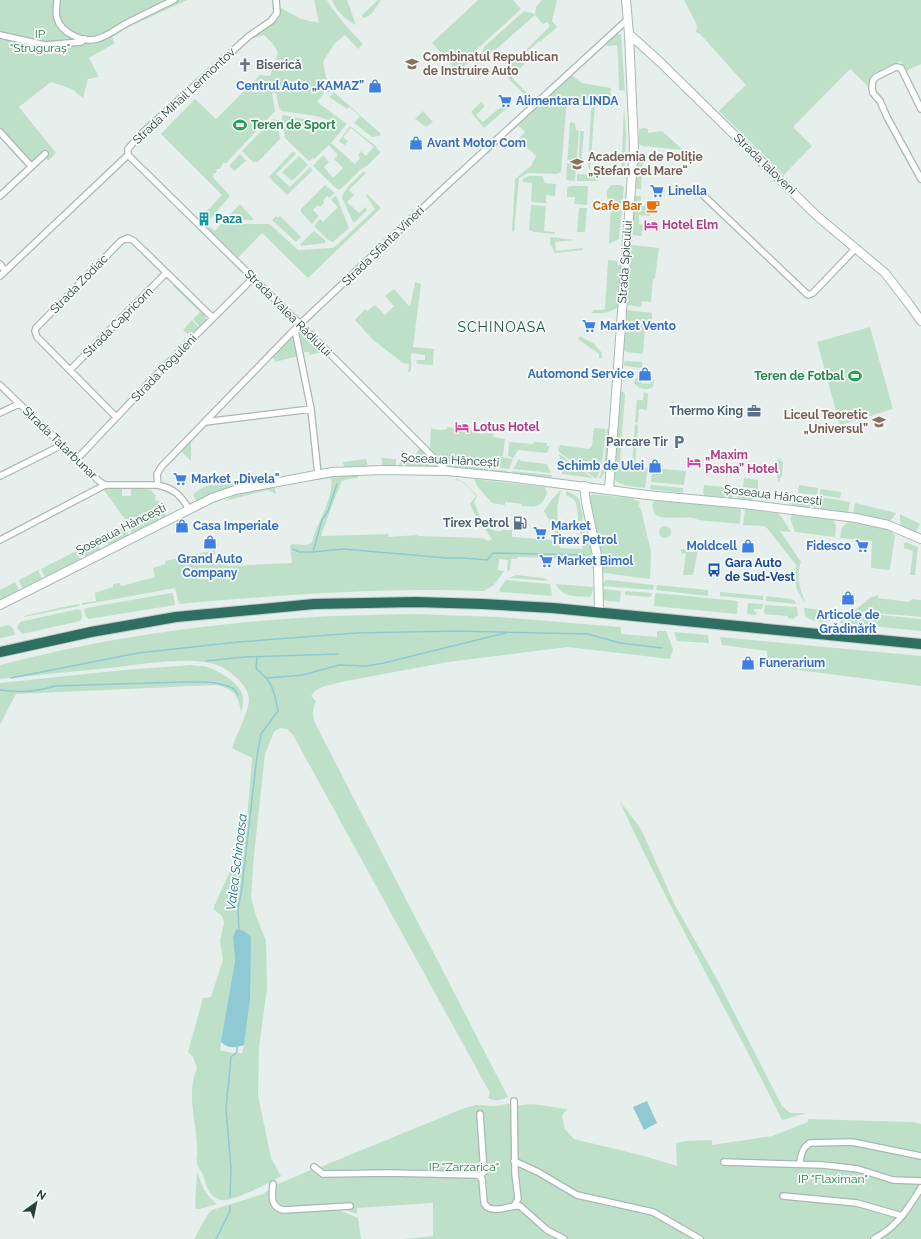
<svg xmlns="http://www.w3.org/2000/svg" width="921" height="1239" viewBox="0 0 921 1239" font-family="Raleway,sans-serif">
  <style>
    .green { fill: #bfe0c8; fill-rule: evenodd }
    .water { fill: #8ec9d4 }
    .lines { fill: none; stroke-linecap: round; stroke-linejoin: round }
    .stream { stroke: #8ec9d4; stroke-width: 1.5 }
    .street-casing { stroke: #a8b8b2; stroke-width: 8 }
    .secondary-casing { stroke: #a4bbb3; stroke-width: 10 }
    .highway-casing { stroke: #c2cac8; stroke-width: 12 }
    .street { stroke: #fff; stroke-width: 5.5 }
    .secondary { stroke: #fff; stroke-width: 8 }
    .highway { stroke: #2f6f62; stroke-width: 10 }
    .labels { text-anchor: middle; stroke-width: 3.5; stroke-linejoin: round; paint-order: stroke }
    .park-label { font-size: 12px; fill: #2d7a4b; stroke: #f7fbf9 }
    .education-label { font-size: 12px; font-weight: bold; fill: #785e54; stroke: #f7fbf9; text-anchor: start }
    .worship-label { font-size: 12px; font-weight: bold; fill: #5b616d; stroke: #f7fbf9; text-anchor: start }
    .shop-label { font-size: 12px; font-weight: bold; fill: #366cbe; stroke: #f7fbf9; text-anchor: start }
    .street-label { font-size: 12px; fill: #24423a; stroke: #f7fbf9 }
    .leisure-label { font-size: 12px; font-weight: bold; fill: #27864d; stroke: #f7fbf9; text-anchor: start }
    .food-label { font-size: 12px; font-weight: bold; fill: #c56008; stroke: #f7fbf9; text-anchor: end }
    .culture-label { font-size: 12px; font-weight: bold; fill: #0d838f; stroke: #f7fbf9; text-anchor: start }
    .hotel-label { font-size: 12px; font-weight: bold; fill: #b23c85; stroke: #f7fbf9; text-anchor: start }
    .service-label { font-size: 12px; font-weight: bold; fill: #4e5e75; stroke: #f7fbf9; text-anchor: end }
    .transit-label { font-size: 12px; font-weight: bold; fill: #164399; stroke: #f7fbf9; text-anchor: start }
    .water-label { font-size: 13px; font-style: italic; fill: #1c6f80; stroke: #f7fbf9 }
    .quarter-label { font-size: 14px; letter-spacing: 1px; fill: #1f5548; stroke: #f7fbf9 }
  </style>
  <rect width="100%" height="100%" fill="#e6efeb"/>
  <path class="green" d="M0,0h187l-69,32 -6,5 3,6 -26,15 10,19 -11,2 -5,19 -11,-9 -21,-7 -32,25 37,46 -8,8 -2,-3 1,-2 -3,-4 -12,10 -32,-34z
    M314,0h13c10,17 23,30 36,44l-5,5 -13,-14 -10,8 -12,19 3,15 8,15 47,42 -2,2 -7,1 -18,-14 6,-7 -11,-9 -2,2 -18,-12 4,-4 -2,-2 -3,2 -3,-2 -8,11 30,22 -16,19 24,21 5,-6 -2,-3 3,-4 5,5 8,-9 -23,-19 -8,9 5,4 -3,4 -6,-4 11,-15 27,21 -1,1 5,4 -13,13 -8,5 -19,19 -3,1 -25,-24 10,-11 6,7 -5,5 9,11 10,-10 -9,-9 4,-4 -9,-10 -15,14 -1,-1 -4,3 -24,-23 -3,-20 1,-3 37,7 16,4 1,-3 -21,-7 -34,-5 -3,-3 -3,-15h-4l3,18 -49,52h-3l-3,6h-3l-1,4h-2l-1,4 17,19 -21,24 -6,-5 19,-20 -61,-61 34,-35 21,20 44,-44 10,1 8,-23 -5,-9 -9,-9 -13,4 -1,-1 29,-25 2,-5 20,11 18,4z
    M332,0h15l9,25c-10,-5 -20,-14 -24,-25z
    M378,0h3c-4,6 -10,18 -19,18v-3z
    M478,0h35l8,9 -48,44 2,4 -17,15 -26,-29 1,-1z
    M542,0h15l-5,21 5,6 -17,15 -1,-1 -15,14v-3l26,-26 -3,-4 -4,2 -8,-9 -51,45 -2,-5 2,-8 40,-36 11,3 1,-7z
    M684,0h237v64l-15,7 -5,-10 -27,12 -4,5 -1,9 -19,-18 -57,58 19,19 -28,29 -65,-64 27,-26 -46,-51 -4,-2 1,-5 -1,-4z
    M617,34h4l4,57 -6,-1 -1,-32 -1,-13 -11,1 1,-2z
    M520,54l5,9 -13,15 22,22 5,-5 -6,6 -4,-1 -26,-28 1,-3z
    M571,75l11,8 29,5 -1,13 -43,-3 -6,74 -4,2 -29,-1 -9,5 -5,54 -2,-1 3,-52 16,-13 5,-10 -18,-17 7,-7 -7,-7 -8,8 -2,-2z
    M481,102l4,4 -9,9 7,7 21,-18 3,4 -23,20 -13,-16z
    M595,105l-5,65 -2,-3 3,-57 1,-3z
    M624,107l2,27 -2,43h-3z
    M423,111l10,11 -7,5 -11,-8z
    M273,119l4,1 3,19 -22,23h-5l-11,-11z
    M570,122l5,1 1,7 3,1 -4,50 -9,-1z
    M644,128l4,1v4l14,-2 21,19 -40,-4 -4,-2v-15z
    M580,131h4l-3,37h-3z
    M293,151l3,3 -20,20 14,13 20,-20 3,3 -26,25 -18,-18z
    M641,152l5,1 2,6h-5l-2,30h-5l2,-36z
    M240,154l6,7 -12,10 -4,-4v-2z
    M299,156l9,9 -16,16 -10,-9z
    M364,171l2,2 -17,17 5,5 -7,7 12,11 6,-6 2,3 -12,12h-2l-11,-24c3,-11 14,-19 22,-27z
    M577,174l21,1v6h-21z
    M529,176h13l3,7 11,1 -1,12 -9,-1v8l-15,-1 1,-19 -10,-1 1,-3z
    M325,185l10,8 -5,5 -3,-2 -4,5 1,2 -4,4 -2,-2 -5,5 6,6 -7,8 -11,-12v-3z
    M613,185h8l3,2 -5,52 -10,5 2,-44 -4,-1v-8l3,-5z
    M570,186h17l1,1 -1,18 -13,-1 1,-7h-8v-9z
    M366,193l15,15 -73,70 -46,-45 -25,26 -29,-31 1,-2 6,5 6,-7h48l3,2 26,24 34,-2 5,-3 38,-36 -8,-12z
    M336,195l13,33 -16,14 -5,-2 -14,-14 6,-7 3,3 15,-15 -7,-7z
    M635,196h6l-1,9 10,1v10l-11,-1v9l4,1 -1,10 -1,1 -9,-1z
    M240,204l14,16h-29z
    M531,205l15,1 -2,25 11,1v2l-21,-2 -5,-2z
    M579,208h8l-2,24h-8z
    M276,216l2,2 2,-2 21,21 -5,5 -24,-22z
    M314,231l11,9v3l-24,3 -1,-2z
    M550,237l25,3 -20,2 1,9 27,-3v2l-28,3 -5,-10z
    M632,245l27,3 -4,30 -2,1 -2,23 -9,-1 -1,5 -2,1 -12,-2z
    M608,260l9,1 1,4 3,1 -2,41c-10,6 -17,7 -28,6l3,-3h7l4,-1z
    M415,282l6,2 -8,63 21,2 -1,16 -16,-1 -1,-4h9v-5l-14,-2c-1,7 2,12 -1,19h-2l1,-8 -6,-1 -30,-23 -18,-20 10,-11 2,2 8,-6 10,10 9,-9 -9,-10 9,-7 16,18z
    M174,284l30,30 2,7 -6,6 -7,-8 7,-7 -27,-26z
    M627,310l25,3v12h-7l-2,29 -16,-2 -3,-2z
    M192,320l7,8 -10,7 -6,-5z
    M870,327l23,82 -53,16 -23,-83z
    M301,330l22,22 -13,3 -1,-3h-5l-5,-19z
    M293,336l1,2 4,18 -23,6 -2,-5z
    M580,336l14,8 8,9v5h-3v-4l-21,-15z
    M626,361l16,1v6l-18,-2v-4z
    M641,376v7l9,1 1,-4h2l1,2 -1,5c-5,4 -15,2 -19,-4l1,-4z
    M620,391l4,1 1,3 -5,68 12,1 3,-40 3,1 -3,42 13,1 -3,20c-7,-1 -24,-2 -29,-7 -1,-1 -1,-4 -3,-5z
    M644,392l4,2 -1,16 -8,-1 -1,14 -3,-1 2,-22h6z
    M431,427l2,2 8,1 6,-1v-2l6,1v1l24,2v2l5,1 1,-1 11,1 -1,3 12,2 -2,17h-2v1l12,2 -4,10 -66,-7 -13,-14z
    M594,428l12,1 -4,35 -5,14h-2l-36,-26 -1,-4 2,-1v-2l29,4 3,-3z
    M607,428l3,3 -3,36 -1,6h-2l-3,5h-2l5,-12z
    M190,441l1,1v19l-10,-10z
    M509,442l24,2 1,-2 13,1v3h3l-3,7 -29,-3 -5,8 -5,-2z
    M419,446l14,14 -33,-2 1,-3h15l3,-6 -1,-2z
    M559,454l34,24 -31,-4z
    M381,458l15,1v8l-13,-1z
    M778,458l2,1 3,4 -1,13h-1l-2,6h-1v-4l-1,-1z
    M366,459l2,8 -24,1 -1,-6z
    M519,459l2,2 26,3 4,9 -38,-4z
    M400,460l36,2 1,3 -1,2h-37z
    M444,464l64,7 -4,2 -56,-6z
    M652,468l34,3 -2,14 -33,-3z
    M512,471l40,4 -1,3 -37,-4z
    M353,475l5,1v2l-9,1 -7,2 -8,19 -13,36 67,-2 1,3 28,-2 1,1 64,2 6,3 4,-2 -18,-26 -4,-9 6,-8c-6,-6 -11,-16 -21,-16l2,-1 8,4 12,13 -3,6c7,15 8,30 28,29v-1h10v7l40,3v-6l3,-1 -1,-5 -10,-17 8,-12 9,-9 -4,17 3,41 23,1 -7,-46 -4,-5 -6,-3v-4l9,4 4,4 4,16 -1,6 4,17 4,3 3,28 -7,-10 -68,-2 -1,2h-6l-1,11 -3,1 1,-11 -9,-1 -1,11 6,1 -10,14 -10,6c-102,-4 -204,4 -305,13l-4,-16 -93,17v-2l14,-2 -1,-8 18,-6v-3l7,-1 1,3 34,-9 -2,-9 12,-4v-3l50,-11v4l-13,3 3,4 17,-2v3l7,4 63,-3 -2,-17 2,-2 14,1 6,-2c4,-21 22,-42 19,-65l-22,3v-1l21,-4 3,2v-1z
    M247,478l2,7 -52,17 -4,-7c10,-11 27,-12 41,-14l1,3 6,-1v-3z
    M744,478l14,2v9l-15,-2z
    M474,479l71,8 2,6c-5,15 -12,14 -25,13v-2l-17,-2v3l-13,-2 -15,-17z
    M651,485l32,3v5l-33,-4z
    M704,485l30,3 -1,10 -28,-2 -2,-3z
    M799,485l19,3 -1,7 -19,-2z
    M131,487l20,3 5,6 -1,1 1,4 2,-1 2,6 -33,16 -24,-33 19,-1v8h9z
    M272,487l3,1 1,6 -8,-4 -43,11 7,-5z
    M738,489l15,2 -1,9 -15,-2z
    M820,489l21,3 -1,6 -20,-3z
    M592,494l39,4 9,4 -2,4 3,3 10,43 -1,27 -46,-6 -2,-4 -2,-21 -11,-50z
    M791,495l25,2 -1,13 -21,-3 -3,-3z
    M820,497l30,5 -2,11 -27,-3z
    M656,500l28,2 57,7 -1,15 -42,-4c-8,-6 -36,2 -43,-6 -1,-2 -2,-6 -3,-9l3,-4z
    M855,503l41,10 -4,6 -3,2 -36,-7z
    M161,507l5,9 -34,18 -5,-9z
    M745,509l32,4 4,3 10,16 -11,-1 21,31c-6,15 0,29 5,42 -12,-17 -11,-18 -10,-39l-29,-37 -4,-2 -20,-1z
    M900,514l20,10 -4,8 -15,-7 -1,-5z
    M792,515l41,5 3,5 -1,12 -40,-5 -5,-14z
    M851,521l29,6 11,4 4,5 -5,33 -2,1 -17,-2 1,-27 -32,-3c1,-9 2,-14 11,-17z
    M125,526l4,10 -20,9 -4,-9z
    M659 532a6 6 0 1 1 12 0a6 6 0 1 1-12 0Z
    M96,541l5,10 -17,8 -5,-10z
    M906,542l12,5 -3,28h-5l3,-24 -9,-3v-5z
    M681,549l9,1v2h3l1,-2h4l-5,25h-10l3,-21 -5,-1z
    M76,551l5,10 -35,18 -5,-10z
    M38,570l5,11 -20,9 -4,-10z
    M516,575l28,3 5,3 -40,-3z
    M506,580l44,4 2,11v1l-52,-4 -1,-2z
    M606,580h4l44,5 -1,5 -50,-4v-3z
    M15,582l5,10 -20,9v-11z
    M556,584l37,3 -1,7 -2,3c-14,-1 -28,1 -34,-13z
    M657,585l51,5v6l-52,-6z
    M602,589l19,2 -1,11 -13,-1 -3,-1z
    M625,591l27,2 -1,4 -26,-2z
    M720,592l43,4v4l-43,-4z
    M171,593h2l2,12 -86,14 -3,-2 -2,-7 2,-2z
    M656,593l82,8 -1,13 -83,-8 1,-12z
    M879,595l-1,3 31,4 3,-3 9,1v17l-67,-6 17,-14z
    M766,596l25,3 4,2 1,3 -30,-3z
    M748,603l15,1 -1,5h-8v2l3,1 -1,3 -9,-1z
    M80,604l-1,2 -55,11v-1l34,-8z
    M765,605l32,2 1,8 -5,4 -5,-1v-2l-24,-2z
    M804,608l42,4c-13,9 -26,15 -41,4z
    M78,609l3,2 1,6 -2,4 -58,13 -5,-6 3,-6z
    M852,612l69,7v12l-81,-8 1,-3z
    M413,614l86,3 122,10v7l36,3v-6h9l7,18 -3,10 -103,-12 -119,15 -107,20 -19,5 -7,4 -4,5 5,5c-4,9 -4,15 0,24l192,372c-7,3 -13,5 -20,1l2,-5 -197,-358 -6,-6 -7,-1 -6,4 -9,22 -11,101 -3,42 5,19 10,25 1,47 -8,60 -1,47 13,63 10,18c-10,6 -49,26 -59,24 -13,-2 -16,-15 -19,-25 -2,-4 -5,-7 -6,-11 -1,-5 1,-12 0,-18 -1,-27 -11,-52 0,-78l-4,-11 -5,-5 15,-54 8,-1 12,-37 -3,-19 4,-18 -2,-7 -9,-7 21,-47 6,-2 7,-40 5,-62 -20,-10c4,-12 17,-37 17,-49 0,-13 -20,-30 -32,-34 -27,-9 -71,-1 -99,2 -40,4 -79,8 -118,12v-14c102,-27 208,-42 314,-48 33,-2 66,-2 99,-3zM236,929l14,71 -6,45 -2,8h-10l-12,-3 15,-91 -2,-22z
    M8,625l5,3 2,7 -15,3v-11z
    M674,632l34,3 1,8 -32,-2z
    M720,637l201,19v30l-153,-20 -1,-15 -45,-6z
    M191,665c4,1 9,1 13,1 12,3 38,17 39,32 1,4 -1,10 -2,15 -2,-18 -8,-24 -25,-28l-200,9 -16,31v-42l124,-13z
    M619,800l22,29 34,76 43,76 64,125 8,7h17l-25,7c-53,-107 -113,-211 -163,-320z
    M512,1103l-1,3 22,-2 34,5 -5,7 3,13 9,10 70,17 33,10 -1,-23 10,-2 26,-1v5l60,-9 36,-14v-3l105,3 8,2v115h-517l29,-3v-33l-76,5v6l-17,-6h-57l-6,-4 -2,-3 1,-16 37,-16 4,4 4,-1 -3,-4 144,-59 13,-4 21,1z
    M197,1172l7,18 6,8 7,6 -17,5h-4l-1,-4z
    M270,1189l6,21 5,2 55,-3 22,9 3,21h-167l14,-25 4,-4 51,-16z"/>
  <path class="water" d="M236,929l8,2 7,6 -1,63 -6,45c-9,3 -16,4 -23,-3l14,-82 -2,-23z
    M647,1101l10,22 -13,7 -11,-23z"/>
  <g class="lines">
    <path class="stream" d="M293,549l6,3h14l30,-3 104,9h17l23,2 6,-7 92,2
      M313,552l9,-32 6,-9 9,-27
      M206,661l38,-4 94,-3
      M11,678l127,-25 100,-11 119,-9 99,-2 132,3 32,9 42,5
      M267,678l36,-3 36,-10 27,1 18,-3 125,-31
      M0,690c20,3 36,2 55,-4l128,-4h22l11,1 12,3 6,3 4,6
      M239,931l-1,-21 4,-23 15,-131 4,-22 17,-23c-2,-11 -4,-22 -10,-31 -4,-5 -9,-8 -12,-12l1,-11
      M230,1197l1,-28 -5,-60 5,-52 6,-5v-5
      M216,1239l14,-28v-5"/>
    <g class="street-casing">
      <path id="street" d="M57,0c0,6 -2,13 0,18 4,15 26,25 40,21 11,-3 21,-11 30,-16 16,-8 32,-16 47,-23
        M0,35l45,10 36,-3 4,-3
        M921,109l-20,-41 -5,-1 -20,10 -3,3 -1,8 1,5 7,8 7,16 34,62
        M0,132l31,34
        M128,155l172,169 147,147
        M0,196l45,-42
        M704,196l104,99 5,-2 42,-44
        M0,264l5,7
        M0,276l128,-121v-6l11,-13 110,-100 22,-15 6,-8 -1,-13
        M295,330l16,79 7,65
        M70,370l96,-97
        M0,385l99,96 6,4h53c17,4 22,10 31,24
        M0,413l19,-9
        M116,417l-79,-80 -2,-6 1,-3 85,-87 7,-3 6,3 79,77
        M205,422l106,-13
        M77,459l84,-89 92,-92
        M0,476l62,-31
        M158,485l-1,-11 5,-8 138,-142 146,-138 181,-166
        M0,540l105,-55
        M480,1114l4,58 -4,4
        M514,1161l24,11 39,23 76,17 47,27
        M724,1162l99,3 35,4 35,11 28,1
        M800,1164c0,-8 3,-17 10,-21l42,-1 69,14
        M314,1167l9,7 66,-1 89,2 4,4 2,24 3,4c10,6 22,-2 33,-1l27,24 17,9
        M273,1184c-1,12 -3,24 11,26l66,-4
        M783,1196l74,7 45,13
        M514,1206l4,-7 -3,-26 -1,-72
        M874,1239c24,-13 33,-29 47,-51"/>
    </g>
    <g class="secondary-casing">
      <path id="secondary" d="M629,34l30,27 158,155 68,57 24,31 12,17
        M584,486l2,16 12,58 1,53
        M609,490l25,-343 -5,-113 -3,-34
        M0,605l212,-107 23,-8 97,-18 50,-2 65,1 61,6 139,18 97,9 112,14 32,7 33,14"/>
    </g>
    <g class="highway-casing">
      <path id="highway" d="M0,652l91,-20 85,-15 138,-13 102,-2 67,2 70,4 368,36"/>
    </g>
    <use href="#street" class="street"/>
    <use href="#secondary" class="secondary"/>
    <use href="#highway" class="highway"/>
  </g>
  <defs>
    <g id="school-bare" transform="scale(1.08)"><path d="M0-5L7-2L0 1L-7-2ZM-4 1L0 2.5L4 1V4Q0 6-4 4Z" fill="#8d6e63" stroke="#f7fbf9" stroke-width="2.5" paint-order="stroke"/></g>
    <g id="church-bare" transform="scale(1.08)"><path d="M-1.2-6h2.4v3.5h3.3v2.4h-3.3V6h-2.4V-.1h-3.3v-2.4h3.3Z" fill="#6b7280" stroke="#f7fbf9" stroke-width="2.5" paint-order="stroke"/></g>
    <g id="shop-bare" transform="scale(1.08)"><path d="M-5-2.5h2.3a2.7 3.5 0 0 1 5.4 0H5L5.5 6h-11ZM-1.5-2.5h3a1.5 2.3 0 0 0-3 0Z" fill="#3f7fe0" stroke="#f7fbf9" stroke-width="2.5" paint-order="stroke"/></g>
    <g id="supermarket-bare" transform="scale(1.08)"><path d="M-6-5.5h2.5l.6 2H6L4.5 2H-2.5L-4.4-4H-6ZM-1.5 3.2a1.3 1.3 0 1 0 .1 0ZM3 3.2a1.3 1.3 0 1 0 .1 0Z" fill="#3f7fe0" stroke="#f7fbf9" stroke-width="2.5" paint-order="stroke"/></g>
    <g id="stadium-bare" transform="scale(1.08)"><path d="M0-5a6.5 5 0 1 0 0 10a6.5 5 0 1 0 0-10ZM-3.5-1.8h7v3.6h-7Z" fill="#2e9e5b" stroke="#f7fbf9" stroke-width="2.5" paint-order="stroke"/></g>
    <g id="university-bare" transform="scale(1.08)"><path d="M0-5L7-2L0 1L-7-2ZM-4 1L0 2.5L4 1V4Q0 6-4 4Z" fill="#8d6e63" stroke="#f7fbf9" stroke-width="2.5" paint-order="stroke"/></g>
    <g id="cafe-bare" transform="scale(1.08)"><path d="M-5.5-4.5H6V0H3Q3 3.5 0 3.5H-2.5Q-5.5 3.5-5.5 0ZM3-3.2v2h1.7v-2ZM-6 4.5H4V6H-6Z" fill="#e8710a" stroke="#f7fbf9" stroke-width="2.5" paint-order="stroke"/></g>
    <g id="building-bare" transform="scale(1.08)"><path d="M-4-6H4V6H1V3H-1V6H-4ZM-2.5-4.3h1.7v1.8h-1.7ZM.8-4.3h1.7v1.8H.8ZM-2.5-1h1.7V.8h-1.7ZM.8-1h1.7V.8H.8Z" fill="#0f9aa8" stroke="#f7fbf9" stroke-width="2.5" paint-order="stroke"/></g>
    <g id="hotel-bare" transform="scale(1.08)"><path d="M-6-4.5h1.5V1H6V5H4.5V3h-9V5H-6ZM-4 0a1.8 1.8 0 1 1 3.6 0ZM.5 0V-2.5h3Q6-2.5 6 0Z" fill="#d1479c" stroke="#f7fbf9" stroke-width="2.5" paint-order="stroke"/></g>
    <g id="office-bare" transform="scale(1.08)"><path d="M-6-3h4V-5.5h4V-3h4V5H-6ZM-1-4.5V-3h2v-1.5ZM-6 0V1H6V0Z" fill="#5c6f8a" stroke="#f7fbf9" stroke-width="2.5" paint-order="stroke"/></g>
    <g id="parking-bare" transform="scale(1.08)"><path d="M-3.5-5.5H1a3.5 3.5 0 0 1 0 7H-1V5.5H-3.5ZM-1-3.4V-.6H.8a1.4 1.4 0 0 0 0-2.8Z" fill="#5c6f8a" stroke="#f7fbf9" stroke-width="2.5" paint-order="stroke"/></g>
    <g id="fuel-bare" transform="scale(1.08)"><path d="M-5.5-6h7V0h2V4h1.3V-2.5L3-4.5l.8-.8L6-3V5H2.5V1h-1V6h-7ZM-4.2-4.7v3.2H.2V-4.7Z" fill="#5c6f8a" stroke="#f7fbf9" stroke-width="2.5" paint-order="stroke"/></g>
    <g id="bus-bare" transform="scale(1.08)"><path d="M-5-6H5V4H4V6H2V4H-2V6H-4V4H-5ZM-3.5-4V0h7V-4ZM-3.5 1.2v1.5H-2V1.2ZM2 1.2v1.5H3.5V1.2Z" fill="#1a4fb4" stroke="#f7fbf9" stroke-width="2.5" paint-order="stroke"/></g>
  </defs>
  <g fill-rule="evenodd">
    <use href="#school-bare" x="412" y="64"/>
    <use href="#church-bare" x="245" y="65"/>
    <use href="#shop-bare" x="375" y="86"/>
    <use href="#supermarket-bare" x="505" y="101"/>
    <use href="#stadium-bare" x="240" y="125"/>
    <use href="#shop-bare" x="416" y="143"/>
    <use href="#university-bare" x="577" y="164"/>
    <use href="#supermarket-bare" x="657" y="191"/>
    <use href="#cafe-bare" x="653" y="206"/>
    <use href="#building-bare" x="204" y="219"/>
    <use href="#hotel-bare" x="651" y="225"/>
    <use href="#supermarket-bare" x="589" y="326"/>
    <use href="#shop-bare" x="645" y="374"/>
    <use href="#stadium-bare" x="855" y="376"/>
    <use href="#office-bare" x="754" y="411"/>
    <use href="#school-bare" x="879" y="422"/>
    <use href="#hotel-bare" x="462" y="427"/>
    <use href="#parking-bare" x="679" y="442"/>
    <use href="#hotel-bare" x="694" y="462"/>
    <use href="#shop-bare" x="655" y="466"/>
    <use href="#supermarket-bare" x="180" y="479"/>
    <use href="#fuel-bare" x="520" y="523"/>
    <use href="#shop-bare" x="182" y="526"/>
    <use href="#supermarket-bare" x="540" y="533"/>
    <use href="#shop-bare" x="210" y="542"/>
    <use href="#shop-bare" x="748" y="546"/>
    <use href="#supermarket-bare" x="862" y="546"/>
    <use href="#supermarket-bare" x="546" y="561"/>
    <use href="#bus-bare" x="714" y="570"/>
    <use href="#shop-bare" x="848" y="598"/>
    <use href="#shop-bare" x="748" y="663"/>
  </g>
  <g class="labels">
    <g class="park-label">
      <text x="40" y="38">IP<tspan x="40" dy="14">"Struguraș"</tspan></text>
      <text x="464" y="1171">IP "Zarzarica"</text>
      <text x="833" y="1183">IP "Flaximan"</text>
    </g>
    <g class="education-label">
      <text x="423" y="61">Combinatul Republican<tspan x="423" dy="14">de Instruire Auto</tspan></text>
      <text x="588" y="161">Academia de Poliție<tspan x="588" dy="14">„Ștefan cel Mare“</tspan></text>
      <text x="868" y="419" text-anchor="end">Liceul Teoretic<tspan x="868" dy="14">„Universul”</tspan></text>
    </g>
    <g class="worship-label">
      <text x="256" y="69">Biserică</text>
    </g>
    <g class="shop-label">
      <text x="364" y="90" text-anchor="end">Centrul Auto „KAMAZ”</text>
      <text x="516" y="105">Alimentara LINDA</text>
      <text x="427" y="147">Avant Motor Com</text>
      <text x="668" y="195">Linella</text>
      <text x="600" y="330">Market Vento</text>
      <text x="634" y="378" text-anchor="end">Automond Service</text>
      <text x="644" y="470" text-anchor="end">Schimb de Ulei</text>
      <text x="191" y="483">Market „Divela"</text>
      <text x="193" y="530">Casa Imperiale</text>
      <text x="551" y="530">Market<tspan x="551" dy="14">Tirex Petrol</tspan></text>
      <text x="737" y="550" text-anchor="end">Moldcell</text>
      <text x="851" y="550" text-anchor="end">Fidesco</text>
      <text x="210" y="563" text-anchor="middle">Grand Auto<tspan x="210" dy="14">Company</tspan></text>
      <text x="557" y="565">Market Bimol</text>
      <text x="848" y="619" text-anchor="middle">Articole de<tspan x="848" dy="14">Grădinărit</tspan></text>
      <text x="759" y="667">Funerarium</text>
    </g>
    <g class="street-label">
      <text transform="translate(184 96) rotate(-43)" y="4">Strada Mihail Lermontov</text>
      <text transform="translate(765 164) rotate(44)" y="4">Strada Ialoveni</text>
      <text transform="translate(383 246) rotate(-44)" y="4">Strada Sfânta Vineri</text>
      <text transform="translate(625 262) rotate(-86)" y="4">Strada Spicului</text>
      <text transform="translate(79 284) rotate(-46)" y="4">Strada Zodiac</text>
      <text transform="translate(288 313) rotate(45)" y="4">Strada Valea Rădiului</text>
      <text transform="translate(118 322) rotate(-45)" y="4">Strada Capricorn</text>
      <text transform="translate(164 368) rotate(-46)" y="4">Strada Roguleni</text>
      <text transform="translate(60 443) rotate(44)" y="4">Strada Tatarbunar</text>
      <text transform="translate(450 460) rotate(3)" y="4">Șoseaua Hâncești</text>
      <text transform="translate(773 495) rotate(7)" y="4">Șoseaua Hâncești</text>
      <text transform="translate(121 529) rotate(-27)" y="4">Șoseaua Hâncești</text>
    </g>
    <g class="leisure-label">
      <text x="251" y="129">Teren de Sport</text>
      <text x="844" y="380" text-anchor="end">Teren de Fotbal</text>
    </g>
    <g class="food-label">
      <text x="642" y="210">Cafe Bar</text>
    </g>
    <g class="culture-label">
      <text x="215" y="223">Paza</text>
    </g>
    <g class="hotel-label">
      <text x="662" y="229">Hotel Elm</text>
      <text x="473" y="431">Lotus Hotel</text>
      <text x="705" y="459">„Maxim<tspan x="705" dy="14">Pasha” Hotel</tspan></text>
    </g>
    <g class="service-label">
      <text x="743" y="415">Thermo King</text>
      <text x="668" y="446">Parcare Tir</text>
      <text x="509" y="527">Tirex Petrol</text>
    </g>
    <g class="transit-label">
      <text x="725" y="567">Gara Auto<tspan x="725" dy="14">de Sud-Vest</tspan></text>
    </g>
    <g class="water-label">
      <text transform="translate(236 862) rotate(-83)" y="5">Valea Schinoasa</text>
    </g>
    <g class="quarter-label">
      <text x="502" y="332">SCHINOASA</text>
    </g>
  </g>
  <g transform="translate(36 1203) rotate(33)" stroke="#f7fbf9" stroke-width="3" paint-order="stroke">
  <path d="M0-3L7 15L0 10L-7 15Z" fill="#24423a"/>
  <text y="-6" font-size="11" font-weight="bold" text-anchor="middle" fill="#24423a">N</text>
  </g>
</svg>
